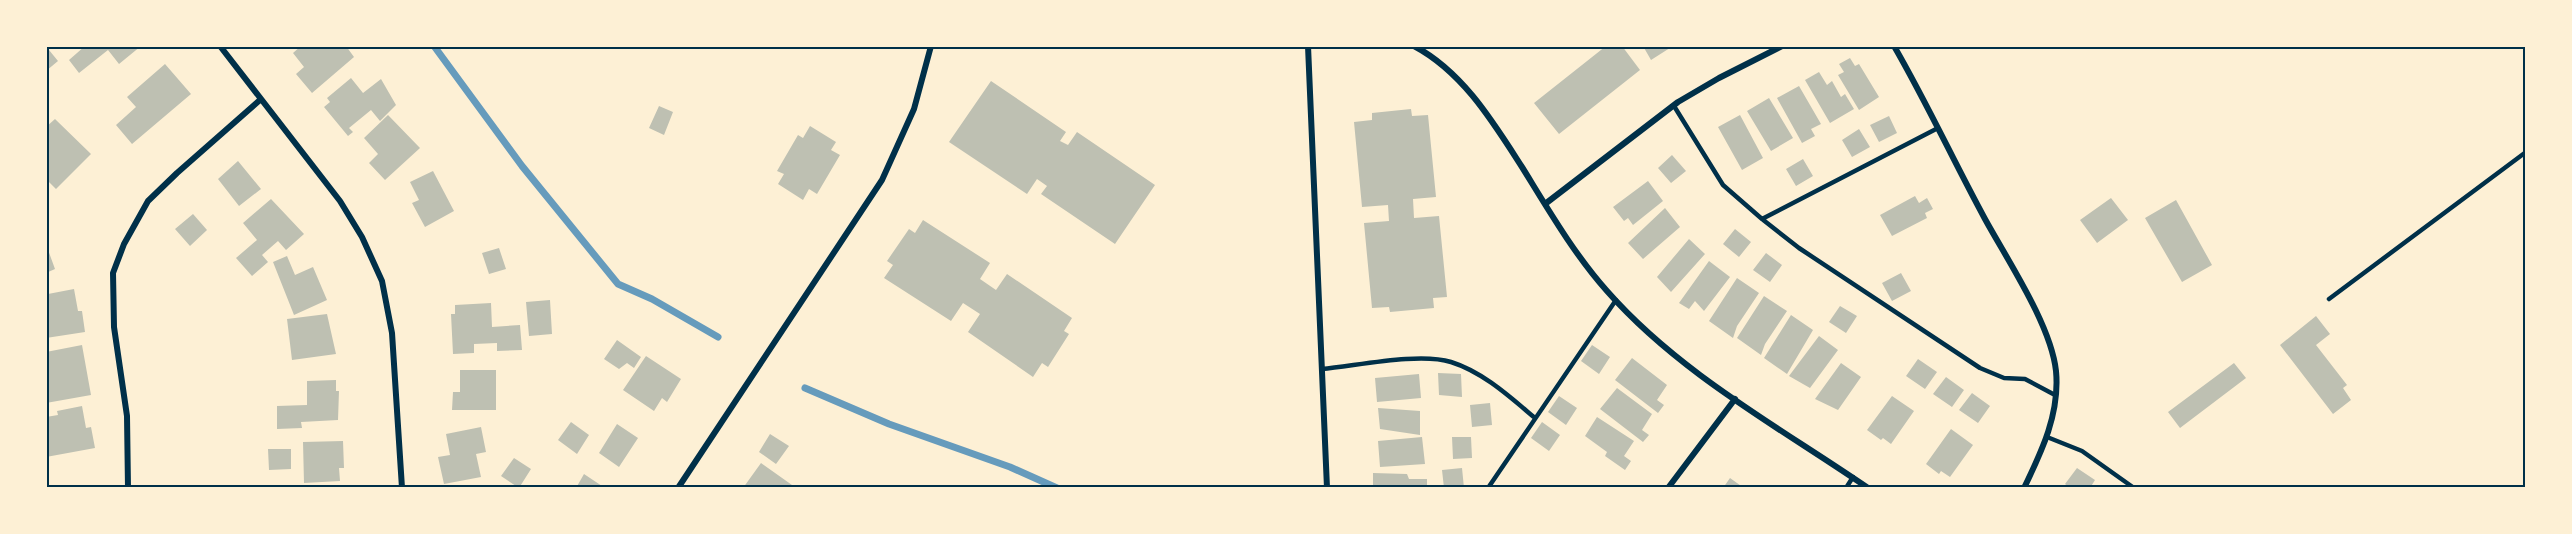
<svg xmlns="http://www.w3.org/2000/svg" width="2572" height="534" viewBox="0 0 2572 534" font-family="'Fira Sans',sans-serif">
  <style>
    .lines { fill: none; stroke-linecap: round; stroke-linejoin: round }
    .stream { stroke: #669bbc; stroke-width: 7 }
    .building { fill: #bec0b2 }
    .service { stroke: #003049; stroke-width: 4.5 }
    .minor { stroke: #003049; stroke-width: 6 }
    .neatline { fill: none; stroke: #003049; stroke-width: 2 }
  </style>
  <rect width="100%" height="100%" fill="#fdf0d5"/>
  <g class="lines">
    <path class="stream" d="M434,46l88,120 96,118 34,15 66,38
      M805,388l84,36 121,43 47,21"/>
  </g>
  <path class="building" d="M85,46h56l-22,18 -11,-14 -29,23 -10,-13z
    M301,46h45l8,11 -42,36 -16,-19 8,-7 -11,-14z
    M1606,46h16l18,24 -81,64 -25,-31z
    M1643,46h30l-22,14z
    M49,50l9,11 -12,10v-19z
    M1850,58l5,8 4,-2 20,33 -20,13 -21,-35 6,-3 -5,-8z
    M165,64l26,30 -59,50 -16,-19 20,-18 -9,-10z
    M1819,72l8,13 5,-4 9,16 4,-3 9,15 -24,14 -25,-43z
    M351,78l12,15 18,-14 15,26 -16,16 -9,-11 -22,18 4,4 -5,4 -24,-29 6,-5 -3,-4z
    M991,81l75,51 -6,9 8,4 9,-13 78,53 -40,59 -74,-50 6,-8 -10,-7 -10,15 -78,-52z
    M1799,86l22,38 -10,5 4,7 -13,7 -25,-45z
    M1769,98l24,40 -22,13 -24,-40z
    M659,106l14,6 -9,23 -15,-7z
    M1411,109l1,7 16,-1 8,82 -23,2 1,19 25,-2 8,81 -14,1 1,10 -44,4 -1,-5 -17,1 -8,-85 25,-2 -1,-16 -26,2 -8,-85 18,-2v-7z
    M388,115l32,33 -35,32 -16,-17 9,-9 -14,-16z
    M1740,115l23,43 -21,12 -24,-43z
    M1889,116l8,17 -18,9 -9,-17z
    M55,119l36,35 -35,35 -10,-10v-52z
    M810,126l26,16 -5,8 9,5 -23,39 -8,-5 -6,11 -25,-16 6,-10 -7,-3 21,-36 5,3z
    M1859,129l11,18 -18,10 -10,-17z
    M1672,155l14,16 -15,12 -13,-15z
    M1803,159l10,17 -17,10 -10,-17z
    M238,161l23,28 -22,17 -21,-27z
    M433,171l21,40 -29,16 -13,-24 7,-3 -9,-18z
    M1648,181l15,20 -30,24 -5,-7 -4,3 -11,-14z
    M1915,196l4,7 8,-5 6,11 -8,4 2,5 -35,18 -12,-21z
    M2111,198l17,22 -31,23 -17,-23z
    M271,199l33,35 -18,16 -8,-9 -16,14 6,7 -16,14 -16,-18 21,-18 -14,-17z
    M2176,200l36,65 -30,17 -37,-64z
    M1665,208l15,19 -37,32 -15,-16z
    M193,214l14,16 -17,16 -15,-17z
    M923,220l67,43 -10,16 16,11 11,-16 65,44 -8,13 5,3 -21,33 -6,-4 -9,14 -65,-45 12,-18 -17,-11 -12,18 -67,-43 9,-13 -6,-4 22,-32 6,4z
    M1735,229l16,13 -12,15 -16,-13z
    M1689,239l16,15 -34,38 -14,-15z
    M47,247l8,22 -9,4v-25z
    M499,248l7,21 -17,5 -7,-21z
    M1766,253l16,12 -12,17 -17,-12z
    M287,256l8,19 18,-8 14,33 -33,15 -21,-53z
    M1709,261l21,16 -26,34 -9,-10 -6,8 -10,-6z
    M1901,273l10,18 -19,10 -10,-18z
    M1737,278l22,15 -22,33 -4,12 -24,-17z
    M74,289l4,22h4l3,21 -39,6 2,-44z
    M1764,296l23,15 -22,33 -4,11 -24,-17z
    M550,300l2,34 -23,2 -3,-34z
    M491,303l1,24 28,-2 2,25 -25,1v-8l-23,1v9l-21,1 -2,-40h4v-9z
    M1840,306l17,10 -11,17 -17,-11z
    M327,314l9,40 -44,6 -5,-41z
    M1791,315l22,15 -26,44 -23,-16z
    M2316,316l14,18 -14,11 31,40 -4,3 8,12 -18,14 -53,-69z
    M1819,336l19,14 -28,38 -21,-12z
    M617,340l24,17 -7,11 -7,-5 -8,6 -15,-10z
    M82,345l9,50 -45,8v-51z
    M1592,345l18,12 -11,17 -18,-13z
    M646,356l35,23 -14,23 -5,-4 -8,13 -31,-21z
    M1632,358l35,27 -10,15 7,5 -6,8 -43,-33z
    M1918,359l19,13 -12,17 -19,-13z
    M1841,363l20,14 -23,33 -23,-11z
    M2234,363l12,15 -66,50 -12,-16z
    M460,370h36v40h-44l1,-18h7z
    M1438,373l23,1 1,23 -23,-2z
    M1419,374l2,24 -44,4 -2,-24z
    M1946,377l18,13 -12,17 -19,-13z
    M336,380v11h3l-1,29 -37,2 1,6 -25,1v-23l30,-1v-24z
    M1617,388l35,26 -10,16 7,5 -6,7 -43,-33z
    M1972,393l18,13 -12,17 -19,-13z
    M1559,396l18,12 -11,17 -18,-13z
    M1892,396l22,15 -23,33 -8,-6 -2,2 -14,-10z
    M1490,403l2,22 -20,2 -2,-22z
    M82,406l4,22 5,-1 4,21 -49,9v-40l12,-2 -1,-4z
    M1378,408l42,3v24l-40,-6z
    M1597,417l37,24 -10,15 7,5 -6,9 -20,-14 2,-4 -22,-16z
    M571,422l18,13 -12,19 -19,-14z
    M1542,422l18,13 -11,16 -18,-13z
    M617,424l21,14 -19,29 -20,-14z
    M481,427l5,25 -10,2 5,23 -37,7 -6,-27 12,-2 -4,-21z
    M1951,429l22,16 -23,32 -9,-6 -2,3 -13,-10z
    M770,434l19,12 -13,18 -17,-12z
    M1422,437l3,27 -45,3 -2,-26z
    M1452,437h19l1,21 -19,1z
    M343,441l1,27h-5l1,13 -36,2 -1,-41z
    M268,449h23v20l-22,1z
    M514,458l17,11 -12,19 -18,-12z
    M761,463l31,22 -2,3h-47z
    M1462,468l2,20h-20l-2,-18z
    M2077,468l18,12 -5,8h-20l-5,-4z
    M1373,473l34,1 2,5h18v9h-54z
    M584,474l21,14h-29z
    M1730,478l14,10h-21z"/>
  <g class="lines">
    <path class="service" d="M1674,106l49,79 39,34 37,29 181,120 24,10 21,1 30,16
      M1762,219l176,-91
      M2329,299l197,-147
      M1322,369c34,-3 97,-17 129,-7 32,10 59,35 84,56
      M2047,437l35,14 52,37
      M1488,488l128,-188
      M1846,488l7,-11"/>
    <path class="minor" d="M220,46l120,155 22,36 20,44 10,52 10,155
      M1308,46l19,442
      M1414,46c49,26 79,76 108,121 26,42 52,87 85,124 72,82 172,136 261,197
      M1894,46c33,57 60,116 91,173 23,42 66,106 71,152 4,42 -14,80 -32,117
      M1545,204l133,-102 41,-24 63,-32
      M128,488l-1,-72 -13,-89 -1,-54 11,-29 24,-43 29,-28 84,-74
      M678,488l204,-308 32,-71 17,-63
      M1668,488l67,-89"/>
  </g>
  <rect width="2572" height="534" fill="none" stroke="#fdf0d5" stroke-width="96"/>
  <rect x="48" y="48" width="2476" height="438" class="neatline"/>
</svg>
